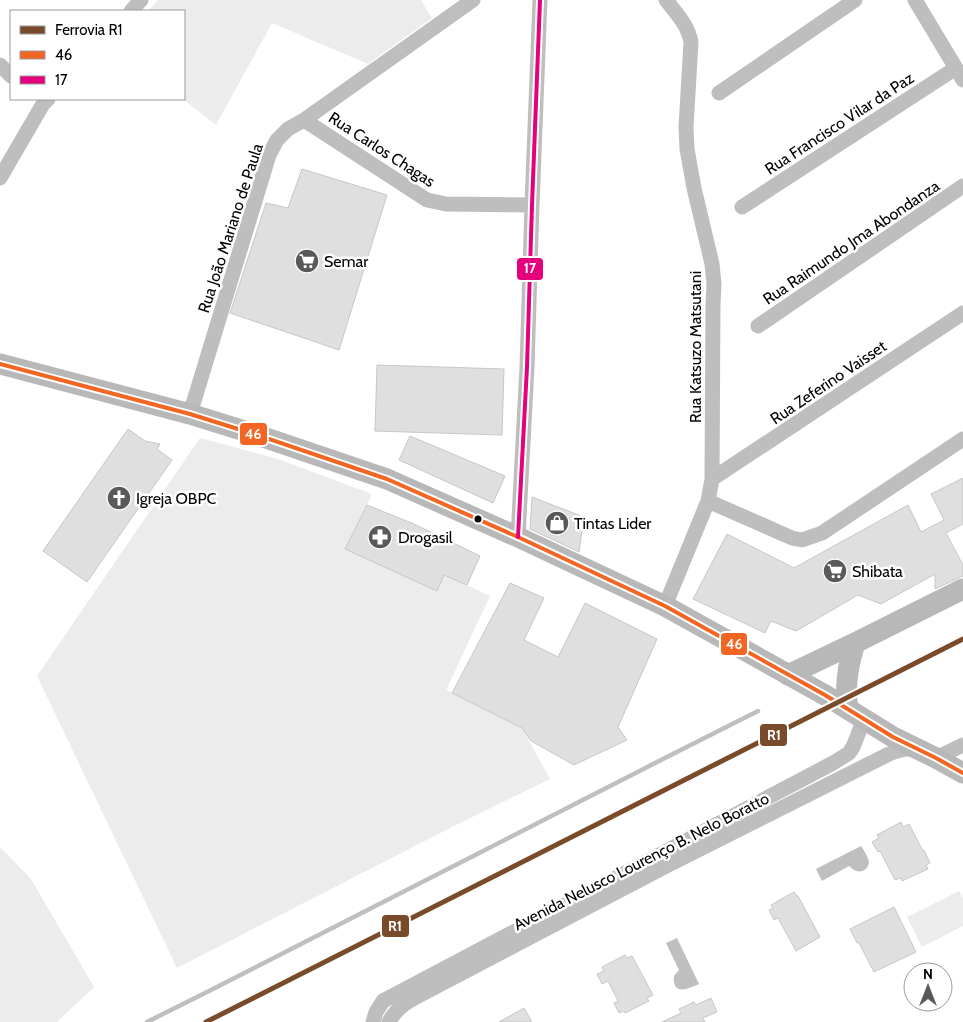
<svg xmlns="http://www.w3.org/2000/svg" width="963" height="1022" viewBox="0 0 963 1022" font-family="Cabin,sans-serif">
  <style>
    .green { fill: #ececec }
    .water { fill: #bfbfbf }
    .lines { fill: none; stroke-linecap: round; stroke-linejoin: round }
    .stream { stroke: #bfbfbf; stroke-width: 4.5 }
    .building { fill: #dfdfdf; stroke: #c7c7c7 }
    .street { stroke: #bebebe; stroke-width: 15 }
    .secondary { stroke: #b8b8b8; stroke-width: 21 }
    .bus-1-casing { stroke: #fff; stroke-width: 8 }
    .bus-2-casing { stroke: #fff; stroke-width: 8 }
    .bus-1 { stroke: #f26522; stroke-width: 4 }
    .bus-2 { stroke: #e5007d; stroke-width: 4 }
    .rail-1-casing { stroke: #fff; stroke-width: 9 }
    .rail-1 { stroke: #7a4b2a; stroke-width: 5 }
    .bus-dot { fill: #000; stroke: #fff; stroke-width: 2 }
    .labels { text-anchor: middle; stroke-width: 5; stroke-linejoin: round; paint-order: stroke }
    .street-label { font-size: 16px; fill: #000; stroke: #fff }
    .poi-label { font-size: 16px; fill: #000; stroke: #fff; text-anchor: start }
    .line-badge { stroke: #fff; stroke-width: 2 }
    .badge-label { font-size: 14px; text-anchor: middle; font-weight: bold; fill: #fff }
  </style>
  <rect width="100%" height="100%" fill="#fff"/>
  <path class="green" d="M158,0h263l11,18 -64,46 -96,-41 -56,102 -33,-26 1,-88h-36z
    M200,438l78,21 94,35 -27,55 91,41 8,-15 46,21 -44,94 76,38 28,51 -96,47 -277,142 -140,-292z
    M0,847l31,32 63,108 -37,35h-57z
    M959,891l4,8v27l-41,21 -15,-30z"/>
  <path class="water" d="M861,846c3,4 7,11 8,16 0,6 -6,11 -13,9 -2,-1 -5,-3 -7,-5l-27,15 -6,-12z
    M677,938l22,46c-11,5 -27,12 -25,-8l5,-6 -13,-27z"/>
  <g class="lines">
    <path class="stream" d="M147,1022l68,-34 446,-228 97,-49"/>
  </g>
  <path class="building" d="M302,169l85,26 -48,155 -109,-37 36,-110 22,5z
    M377,365l127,4 -2,66 -127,-4z
    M128,429l17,12 15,3 -3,5 15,11 -85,122 -44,-31z
    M410,436l95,40 -12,27 -94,-43z
    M963,478v46l-17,9 17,32v11l-28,13v-15l-54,30 -23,-9 -62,36 -25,-10 -6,12 -72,-34 34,-65 67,34 114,-63 13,27 23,-12 -13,-26z
    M532,497l52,20 -5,35 -49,-23z
    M367,505l47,19 66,32 -13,29 -23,-10 -7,16 -92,-42z
    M510,583l34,15 -20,42 34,17 27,-54 72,36 -39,88 9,13 -53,25 -43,-24 -9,-13 -70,-35z
    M901,822l2,5 6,-3 14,27 1,-1 6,13 -4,2 2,4 -26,12 -1,-3 -6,2 -15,-29 -2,1 -6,-10 7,-4 -2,-3z
    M794,892l3,4h1l22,41 -24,14 -18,-33 -4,2 -5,-10 4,-2 -2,-3z
    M894,907l22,45 -42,20 -15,-29h-2l-7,-14z
    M625,955l2,3 5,-2 21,39 -6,3 2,3 -24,12 -1,-2 -5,2 -5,-10 4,-2 -10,-20 -6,3 -5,-10 7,-3 -2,-4z
    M711,998l6,14 -14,6 2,4h-43l19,-9 -2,-4 15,-7 2,3z
    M524,1008l8,14h-33z"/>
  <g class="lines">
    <path class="street" d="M915,0l48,80
      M131,11l10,-11
      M0,65l11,11
      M719,93l136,-93
      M304,120l123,80 19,4 86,1
      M0,178l43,-74 5,-5
      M742,207l214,-139
      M758,326l205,-140
      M190,414l79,-259 8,-15 11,-11 16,-9 169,-120
      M712,479l251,-166
      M708,501l84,37 10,2 20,-7 141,-94
      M518,537l9,-170 5,-162 8,-205
      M665,606l43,-105 4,-22 1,-174 1,-21 -2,-20 -18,-76 -7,-39 -1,-22 5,-85c-3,-17 -15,-29 -25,-42
      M936,758l27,-13
      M373,1022l3,-10 7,-11 450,-238 16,-10 4,-6 11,-28
      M389,1022c7,-14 19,-21 33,-28l246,-129 221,-111c9,-4 17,-6 28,-5"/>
    <path class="secondary" d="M0,364l190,50 64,20 133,45 131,58 147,69 160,89 68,42 43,21 27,15
      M788,675l67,-32 108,-54
      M848,709c-4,-22 0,-44 7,-66"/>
    <g class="bus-1-casing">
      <path id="bus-1" d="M0,364l190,50 64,20 133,45 131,58 147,69 160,89 68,42 43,21 27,15"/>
    </g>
    <g class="bus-2-casing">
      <path id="bus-2" d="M518,537l9,-170 5,-162 8,-205"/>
    </g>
    <use href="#bus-1" class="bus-1"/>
    <use href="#bus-2" class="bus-2"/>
    <g class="rail-1-casing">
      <path id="rail-1" d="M206,1022l757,-383"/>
    </g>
    <use href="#rail-1" class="rail-1"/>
  </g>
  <defs>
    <g id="supermarket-disc" transform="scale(1.25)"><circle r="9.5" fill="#595959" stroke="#fff"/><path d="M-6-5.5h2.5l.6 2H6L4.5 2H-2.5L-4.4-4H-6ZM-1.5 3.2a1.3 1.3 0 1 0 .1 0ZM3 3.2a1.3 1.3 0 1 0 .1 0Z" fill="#fff"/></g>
    <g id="church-disc" transform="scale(1.25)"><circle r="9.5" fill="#595959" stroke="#fff"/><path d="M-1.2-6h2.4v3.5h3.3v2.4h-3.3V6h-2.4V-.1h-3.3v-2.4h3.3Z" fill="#fff"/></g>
    <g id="shop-disc" transform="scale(1.25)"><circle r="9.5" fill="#595959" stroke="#fff"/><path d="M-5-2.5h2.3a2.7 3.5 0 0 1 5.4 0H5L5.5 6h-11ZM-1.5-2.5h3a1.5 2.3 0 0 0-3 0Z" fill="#fff"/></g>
    <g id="pharmacy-disc" transform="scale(1.25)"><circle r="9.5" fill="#595959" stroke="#fff"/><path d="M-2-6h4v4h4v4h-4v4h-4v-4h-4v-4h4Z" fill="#fff"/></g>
  </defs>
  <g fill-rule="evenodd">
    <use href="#supermarket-disc" x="307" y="261"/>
    <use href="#church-disc" x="119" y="498"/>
    <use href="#shop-disc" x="557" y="523"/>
    <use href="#pharmacy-disc" x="380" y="537"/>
    <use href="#supermarket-disc" x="835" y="571"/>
  </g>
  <circle class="bus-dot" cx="478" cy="519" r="4.5"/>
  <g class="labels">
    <g class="street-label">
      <text transform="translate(839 123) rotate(-33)" y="6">Rua Francisco Vilar da Paz</text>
      <text transform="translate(382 149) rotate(33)" y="6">Rua Carlos Chagas</text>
      <text transform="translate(230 228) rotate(-72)" y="6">Rua João Mariano de Paula</text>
      <text transform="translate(851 242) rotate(-34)" y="6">Rua Raimundo Jma Abondanza</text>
      <text transform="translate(695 347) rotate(-90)" y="6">Rua Katsuzo Matsutani</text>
      <text transform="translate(828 382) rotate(-34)" y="6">Rua Zeferino Vaisset</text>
      <text transform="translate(641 861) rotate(-27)" y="6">Avenida Nelusco Lourenço B. Nelo Boratto</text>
    </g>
    <g class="poi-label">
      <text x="324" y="267">Semar</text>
      <text x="136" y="504">Igreja OBPC</text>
      <text x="574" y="529">Tintas Lider</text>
      <text x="398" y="543">Drogasil</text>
      <text x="852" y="577">Shibata</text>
    </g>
  </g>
  <g class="line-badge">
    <rect x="516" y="257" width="28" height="24" rx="5" fill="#e5007d"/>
    <rect x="239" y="422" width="29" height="24" rx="5" fill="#f26522"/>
    <rect x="720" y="632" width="28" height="24" rx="5" fill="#f26522"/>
    <rect x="759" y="723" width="29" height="24" rx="5" fill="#7a4b2a"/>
    <rect x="381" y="914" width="29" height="24" rx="5" fill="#7a4b2a"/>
  </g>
  <g class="badge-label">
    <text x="530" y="273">17</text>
    <text x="253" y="439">46</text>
    <text x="734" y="649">46</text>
    <text x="774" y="740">R1</text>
    <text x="395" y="931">R1</text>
  </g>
  <rect x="10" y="10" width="175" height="90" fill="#ffffff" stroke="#999999"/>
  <rect x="20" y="26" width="25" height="8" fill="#7a4b2a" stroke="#999999"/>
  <text x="55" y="35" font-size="15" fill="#000000">Ferrovia R1</text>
  <rect x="20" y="51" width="25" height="8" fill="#f26522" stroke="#999999"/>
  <text x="55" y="60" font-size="15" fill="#000000">46</text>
  <rect x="20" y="76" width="25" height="8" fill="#e5007d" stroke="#999999"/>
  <text x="55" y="85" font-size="15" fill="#000000">17</text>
  <g transform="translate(928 987)"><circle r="24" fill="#ffffff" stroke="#999999"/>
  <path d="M0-4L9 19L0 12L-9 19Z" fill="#595959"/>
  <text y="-8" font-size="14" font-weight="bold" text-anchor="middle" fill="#000000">N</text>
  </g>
</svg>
